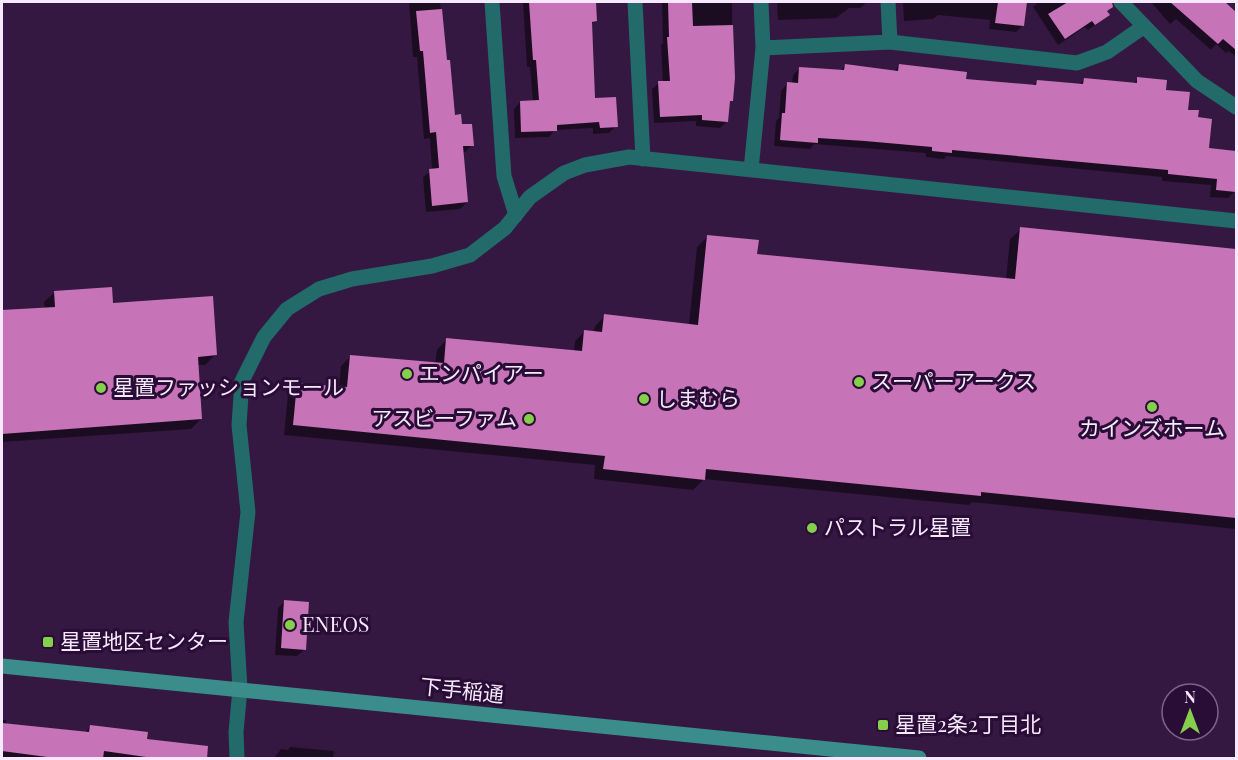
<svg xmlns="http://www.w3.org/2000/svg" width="1238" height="760" viewBox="0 0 1238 760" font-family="'Playfair Display','Noto Sans JP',serif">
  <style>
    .shadow { fill: #0007 }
    .building { fill: #c673b7 }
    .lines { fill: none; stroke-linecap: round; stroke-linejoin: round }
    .street { stroke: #226b6a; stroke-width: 15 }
    .secondary { stroke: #3a8d8b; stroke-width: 15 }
    .poi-dot { fill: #85cf4c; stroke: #2a0d36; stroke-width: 2 }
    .labels { text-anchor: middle; stroke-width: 6; stroke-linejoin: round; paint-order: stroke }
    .poi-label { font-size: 21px; fill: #f6e8fd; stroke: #2a0d36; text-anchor: start }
    .street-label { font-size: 21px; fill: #f6e8fd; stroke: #2a0d36 }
  </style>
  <rect width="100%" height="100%" fill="#341841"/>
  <path class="shadow" d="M409,2h31l5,60 9,54 18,29 -7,7h-3l5,50 -7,7 -34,3 -3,-35 9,-7 -2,-32 -6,1 -7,-82h-4z
    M523,2h71l1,19 -5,4 4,74 22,27 -7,7 -16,1v-6l-38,2 -6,7 -34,1 -1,-29 6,-7 13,-1 -3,-34h-3z
    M662,2h70l1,76 -2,22 -3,4 -1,17 -7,7 -24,-2v-5l-42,2 -2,-34 7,-6 4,-1 -2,-37 2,-2z
    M777,2h90l-7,6h-11l-13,10 -58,2z
    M903,2h122l-2,23 -7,7 -27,-3 1,-9 -52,-5 -5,4 -29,2z
    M1039,2h60l9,13 -20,15 -3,-3 -27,18 -25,-38z
    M1151,2h63l8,9 5,-5 9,8v42l-8,-5 -2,2 -10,-9 -5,6 -35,-31 -6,5z
    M845,66l48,6 6,-6 65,14 68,6 5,-4 41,3 7,-6 47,5 6,-5 26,12 32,28 11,31 29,3 -2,39 -6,6 -18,-1 1,-12 -49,-4v-4l-216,-21 -2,3 -18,-2v-4l-112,-9 -4,5 -36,-3 2,-25 3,-3 2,-27 6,-7h5l1,-9 7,-7 40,3z
    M1021,229l215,22v278l-264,-27 -3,3 -265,-26 -11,11 -99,-11 1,-14 -311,-30 4,-41 10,-10 41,4 2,-22 10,-10 84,8 2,-14 10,-11 127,12 1,-10 10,-10 9,1 1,-6 10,-10 84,9 8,-78 10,-10 48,18 251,25 4,-41z
    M55,292l56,12 104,51 -10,10h-8l4,54 -10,10 -189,13v-130l43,-3 -1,-7z
    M285,601l19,49 -7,6 -22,-1 3,-47z
    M2,720h4v5l78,8 7,-7 55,14 46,18h-190z
    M290,747l44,4 -1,7h-59l7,-9 7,1z"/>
  <path class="building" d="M529,2h67l1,19 -5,1 3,76 21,-1 2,30 -18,1 -1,-6 -42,3v6l-36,1 -1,-31 19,-1 -3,-40h-3z
    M668,2h24l1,24 40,-1 2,53 -2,23h-3l-2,21 -26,-2v-5l-42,2 -2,-36h12l-3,-44h2z
    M998,2h29l-3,24 -29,-3z
    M1068,2h44l1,5 -6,4 3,4 -15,10 -3,-4 -27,18 -17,-25z
    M1170,2h55l11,10v38l-13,-11 -5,5z
    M442,9l5,51h3l5,55 6,-1 1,10h10l2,22h-11l5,56 -36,4 -3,-37 10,-1 -3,-36 -6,1 -7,-82h-3l-4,-40z
    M845,64l53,7 1,-7 68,8 -1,7 70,6 1,-5 46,4 1,-6 53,5v-6l30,3 -1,10 24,2 -2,18h11l-1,7 14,2 -3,29 27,3v41l-20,-2 1,-11 -49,-5v-4l-216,-20v3l-20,-2v-4l-67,-6 -47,-3v5l-38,-3 2,-27h3l2,-31 11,1 1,-16 45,3z
    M1020,227l216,22v269l-255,-26v4l-275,-27 -1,11 -102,-11 2,-13 -312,-31 4,-42 50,4 3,-32 94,8 2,-25 136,13 2,-21 18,2 2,-18 94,11 9,-90 52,5 -2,14 258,25z
    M112,287l1,16 100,-7 4,59 -19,2 4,62 -200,15v-124l53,-3 -1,-16z
    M284,600l25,2 -3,48 -25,-2z
    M2,723l87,9 1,-7 58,7 -1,7 61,7 -1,13h-47l-56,-8 -1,8h-41l-60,-8z"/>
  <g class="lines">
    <path class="street" d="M492,2l12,174 12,39
      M635,2l8,157
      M888,2l2,40
      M1121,2l76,79 39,26
      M763,48l127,-6 187,21 30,-11 36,-25
      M751,170l12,-122 -2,-46
      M237,758l-1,-26 4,-43 -4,-67 12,-110 -9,-87 3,-44 22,-44 23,-28 32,-20 33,-10 80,-13 38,-11 35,-27 25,-31 34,-24 21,-8 44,-8 607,64"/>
    <path class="secondary" d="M2,666l917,92"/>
  </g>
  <g class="poi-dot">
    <circle cx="407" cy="374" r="6"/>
    <circle cx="859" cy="382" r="6"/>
    <circle cx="101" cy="388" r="6"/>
    <circle cx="644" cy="399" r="6"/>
    <circle cx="1152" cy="407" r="6"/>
    <circle cx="529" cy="419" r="6"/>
    <circle cx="812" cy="528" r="6"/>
    <circle cx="290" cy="625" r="6"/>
    <rect x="42" y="636" width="12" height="12" rx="3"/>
    <rect x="877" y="719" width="12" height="12" rx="3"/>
  </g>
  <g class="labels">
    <g class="poi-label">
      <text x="419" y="381">エンパイアー</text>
      <text x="871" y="389">スーパーアークス</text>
      <text x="113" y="395">星置ファッションモール</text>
      <text x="656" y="406">しまむら</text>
      <text x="517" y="426" text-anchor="end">アスビーファム</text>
      <text x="1152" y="436" text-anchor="middle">カインズホーム</text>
      <text x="824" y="535">パストラル星置</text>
      <text x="302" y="632">ENEOS</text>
      <text x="60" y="649">星置地区センター</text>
      <text x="895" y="732">星置2条2丁目北</text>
    </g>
    <g class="street-label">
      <text transform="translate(462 691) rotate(6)" y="7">下手稲通</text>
    </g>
  </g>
  <rect width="1238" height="760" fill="none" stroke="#f6e8fd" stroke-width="6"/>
  <g transform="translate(1190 712)"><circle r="28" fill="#2a0d36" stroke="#7c6586" stroke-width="1.5"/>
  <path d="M0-4.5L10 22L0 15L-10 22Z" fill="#85cf4c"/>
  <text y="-9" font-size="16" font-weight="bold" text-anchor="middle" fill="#f6e8fd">N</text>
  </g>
</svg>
